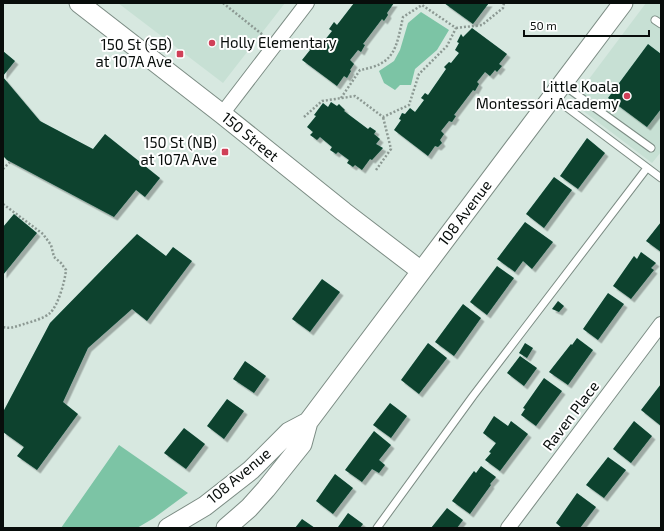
<svg xmlns="http://www.w3.org/2000/svg" width="664" height="531" viewBox="0 0 664 531" font-family="'Exo 2',sans-serif">
  <style>
    .built { fill: #c7e0d4 }
    .green { fill: #7cc4a5 }
    .building { fill: #08432f; filter: url(#shadow) }
    .lines { fill: none; stroke-linecap: round; stroke-linejoin: round }
    .service-casing { stroke: #7c8c84; stroke-width: 9 }
    .minor-casing { stroke: #7c8c84; stroke-width: 16 }
    .secondary-casing { stroke: #7c8c84; stroke-width: 21 }
    .path { stroke: #8c9993; stroke-width: 2.5; stroke-dasharray: 2 2; stroke-linecap: butt }
    .service { stroke: #fff; stroke-width: 7 }
    .minor { stroke: #fff; stroke-width: 14 }
    .secondary { stroke: #fff; stroke-width: 19 }
    .poi-dot { fill: #d04058; stroke: #fff; stroke-width: 1.5 }
    .labels { text-anchor: middle; stroke-width: 4; stroke-linejoin: round; paint-order: stroke }
    .poi-label { font-size: 15px; fill: #080d0b; stroke: #fff; text-anchor: end }
    .street-label { font-size: 15px; fill: #080d0b; stroke: #fff }
  </style>
  <defs>
    <filter id="shadow"><feDropShadow dx="3.5" dy="3.5" stdDeviation="0" flood-color="#0004"/></filter>
  </defs>
  <rect width="100%" height="100%" fill="#d7e8e0"/>
  <path class="built" d="M118,3h167l-62,80z
    M646,3h15v149l-9,11 -70,-53 -4,-7 -4,-4z"/>
  <path class="green" d="M421,12l28,18 -12,20 -22,19 -4,16h-11l-5,5 -11,-7 -5,-12 15,-10 6,-11 8,-27z
    M119,445l69,48 -34,25 -17,10h-76z"/>
  <path class="building" d="M354,3h40l-7,10 1,2 -4,6 -2,-2 -19,25 2,1 -4,7 -3,-2 -8,10 4,4 -4,6 1,1 -4,7 -3,-2 -7,10 -35,-26 8,-10 -2,-2 4,-6 3,2 4,-6 5,3 8,-10 -3,-2 5,-7 3,3z
    M444,3h45l-16,21z
    M472,28l35,26 -8,10 3,2 -5,6 -2,-2 -5,6 -5,-4 -8,10 2,2 -4,7 -2,-1 -19,25 2,1 -4,6 -3,-1 -8,10 3,3 -4,6 2,3 -4,4 -3,-1 -7,10 -34,-26 7,-10 -2,-1 3,-6 3,1 5,-6 5,4 9,-12 -3,-2 4,-5 3,2 18,-26 -2,-2 5,-5 2,1 8,-10 -4,-3 4,-7 -2,-1 4,-8 2,3z
    M648,44l13,10v55l-14,18 -39,-29z
    M3,51l12,10 -12,15z
    M3,77l37,44 53,28 12,-15 55,44 -15,19 -9,-7 -22,27 -107,-57 -4,-4z
    M331,102l6,4 2,-2 6,6 -1,1 24,18 2,-2 6,4 -2,3 6,5 -4,5 7,4 -11,12 -2,-1 -8,11 -7,-5 -2,2 -6,-4 2,-3 -11,-8 -2,2 -6,-4 2,-3 -12,-10 -3,3 -7,-5 3,-3 -6,-5 9,-11 -2,-1 9,-12 5,4z
    M587,138l18,15 -27,36 -18,-13z
    M554,177l18,13 -28,38 -18,-14z
    M14,214l23,19 -34,42v-48z
    M525,222l28,20 -21,27 -9,-8 -8,11 -18,-13z
    M661,222v30l-15,-11z
    M137,234l29,22 7,-9 19,14 -45,60 -15,-12 -44,39 -25,54 15,12 -41,56 -20,-14 7,-9 -21,-15v-20l47,-89z
    M641,252l15,11 -5,5 3,2 -23,29 -18,-13 21,-30 3,3z
    M497,266l17,12 -27,37 -17,-13z
    M322,279l18,13 -30,40 -18,-13z
    M608,293l16,11 -26,36 -15,-11z
    M558,301l6,5 -5,6 -7,-3z
    M463,304l18,14 -27,38 -19,-14z
    M577,338l16,12 -25,35 -19,-13 22,-28 1,1z
    M428,343l19,15 -28,36 -18,-14z
    M525,343l8,5 -6,10 -8,-5z
    M520,356l17,12 -13,18 -17,-13z
    M245,361l21,15 -12,17 -21,-14z
    M544,378l18,13 -26,35 -15,-11 4,-6 -2,-1z
    M661,384v42l-20,-16z
    M227,399l17,12 -20,28 -17,-13z
    M390,403l17,13 -16,22 -18,-13z
    M494,416l14,10 3,-5 17,13 -28,37 -15,-11 6,-7 -2,-1 7,-9 -13,-10z
    M634,421l18,15 -21,27 -18,-14z
    M184,428l21,16 -19,25 -22,-16z
    M374,431l17,14 -12,15 6,5 -6,8 -7,-4 -10,13 -17,-12z
    M608,457l18,13 -22,28 -18,-13z
    M481,466l15,11 -6,7 1,1 -21,29 -18,-13 22,-30 2,2z
    M335,474l18,14 -20,26 -17,-13z
    M577,493l19,14 -16,21h-18l-6,-5z
    M447,508l16,12 -6,8h-26z
    M348,513l15,11 -3,4 -22,-1z
    M302,519l13,9h-20z"/>
  <g class="lines">
    <g class="service-casing">
      <path id="service" d="M655,20l6,4
        M562,84l89,64
        M553,97l108,81
        M377,528l96,-132 174,-228"/>
    </g>
    <g class="minor-casing">
      <path id="minor" d="M222,114l85,-111
        M508,528l153,-204"/>
    </g>
    <g class="secondary-casing">
      <path id="secondary" d="M79,3l143,111 122,98 77,59
        M168,528l37,-22 46,-36 38,-38 19,-10
        M226,528l23,-20 17,-19 36,-45 6,-22 315,-419"/>
    </g>
    <path class="path" d="M223,3l40,32
      M456,28l26,-3 21,-17 1,-5
      M304,117l18,-16 33,-5 28,21 26,-12 10,-31 28,-28 9,-18 -34,-23 -19,12c-7,32 -8,47 -43,53l-19,28
      M3,169l7,-7
      M376,170l15,-21 -8,-32
      M3,204l40,30 8,11 3,12 7,6 5,7c-1,11 -8,36 -16,43 -5,5 -19,9 -26,11 -7,2 -13,5 -21,3"/>
    <use href="#service" class="service"/>
    <use href="#minor" class="minor"/>
    <use href="#secondary" class="secondary"/>
  </g>
  <g class="poi-dot">
    <circle cx="212" cy="43" r="4"/>
    <rect x="176" y="50" width="8" height="8" rx="2"/>
    <circle cx="627" cy="96" r="4"/>
    <rect x="221" y="148" width="8" height="8" rx="2"/>
  </g>
  <g class="labels">
    <g class="poi-label">
      <text x="220" y="48" text-anchor="start">Holly Elementary</text>
      <text x="172" y="50">150 St (SB)<tspan x="172" dy="17">at 107A Ave</tspan></text>
      <text x="619" y="92">Little Koala<tspan x="619" dy="17">Montessori Academy</tspan></text>
      <text x="217" y="148">150 St (NB)<tspan x="217" dy="17">at 107A Ave</tspan></text>
    </g>
    <g class="street-label">
      <text transform="translate(250 137) rotate(39)" y="5">150 Street</text>
      <text transform="translate(465 213) rotate(-53)" y="5">108 Avenue</text>
      <text transform="translate(571 416) rotate(-53)" y="5">Raven Place</text>
      <text transform="translate(239 476) rotate(-40)" y="5">108 Avenue</text>
    </g>
  </g>
  <rect width="664" height="531" fill="none" stroke="#080d0b" stroke-width="8"/>
  <path d="M524 30v6h125v-6" fill="none" stroke="#080d0b" stroke-width="2"/>
  <text x="530" y="30" font-size="12" fill="#080d0b" stroke="#ffffff" stroke-width="3" paint-order="stroke">50 m</text>
</svg>
